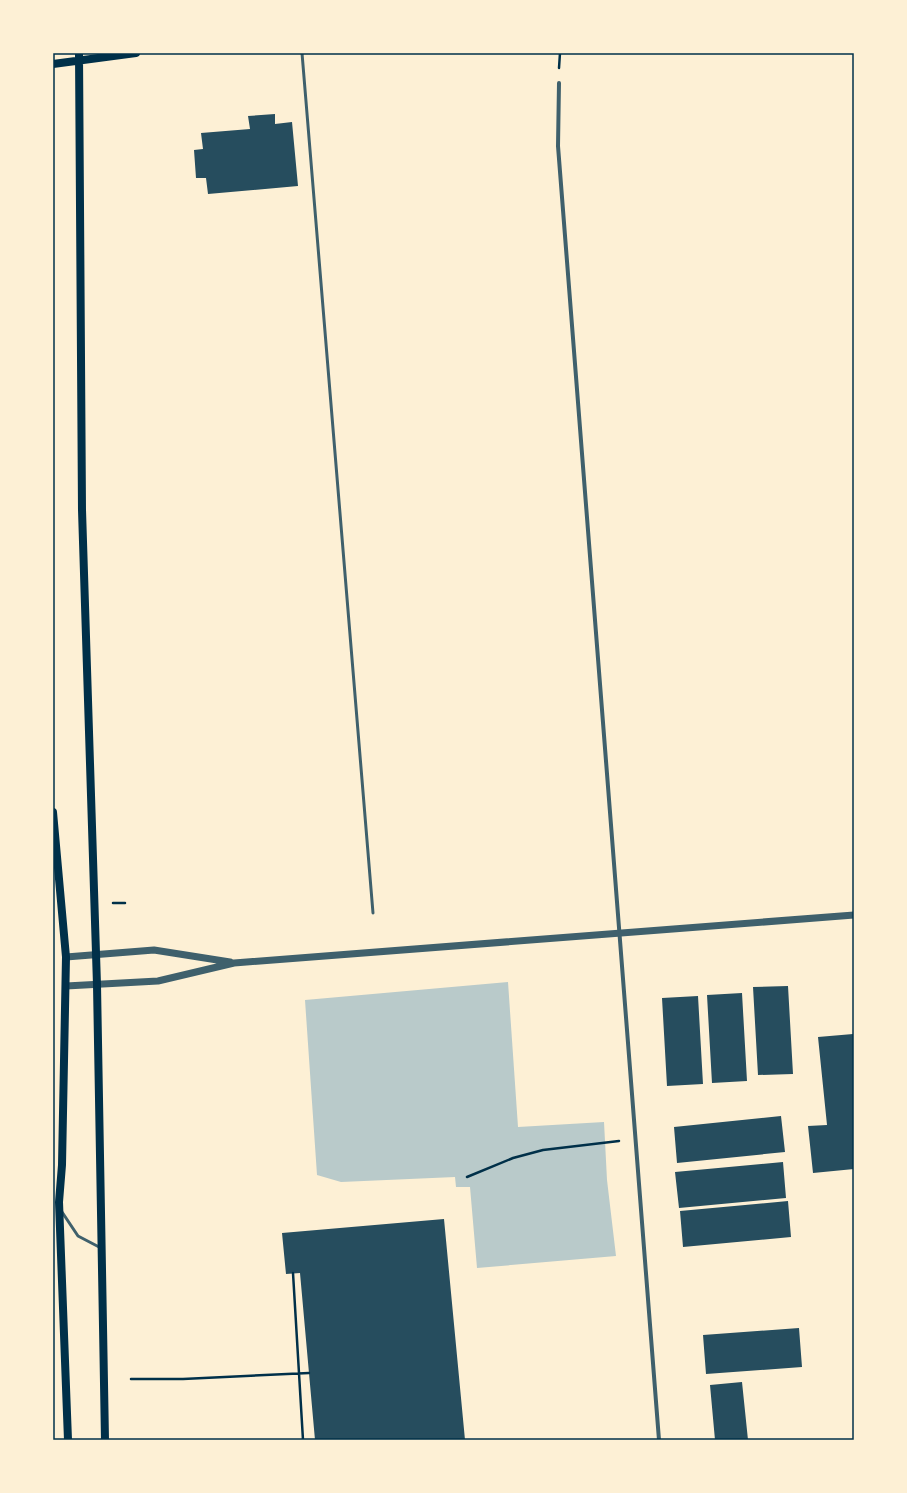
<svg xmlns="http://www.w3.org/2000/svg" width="907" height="1493" viewBox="0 0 907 1493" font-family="'Fira Sans Condensed',sans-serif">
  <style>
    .green { fill: #b9caca }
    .building { fill: #264d5e }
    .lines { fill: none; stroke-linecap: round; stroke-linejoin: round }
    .path { stroke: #003049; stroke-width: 2.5 }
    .service { stroke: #3f606c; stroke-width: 3 }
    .minor { stroke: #3f606c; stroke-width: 4 }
    .tertiary { stroke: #3f606c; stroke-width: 7 }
    .secondary { stroke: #003049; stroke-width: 8 }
    .neatline { fill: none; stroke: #003049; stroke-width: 1.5 }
  </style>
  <rect width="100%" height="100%" fill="#fdf0d5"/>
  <path class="green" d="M508,982l10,145 86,-5 3,58 9,76 -139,12 -7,-81h-14l-1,-10 -114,5 -24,-7 -12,-175z"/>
  <path class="building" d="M275,114v10l17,-2 6,64 -90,8 -2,-16h-10l-2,-28 9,-1 -2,-16 49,-4 -2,-13z
    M788,986l5,88 -35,1 -5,-88z
    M742,993l5,88 -35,2 -5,-88z
    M698,996l5,88 -36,2 -5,-88z
    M853,1034l1,135 -41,4 -5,-47 19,-1 -9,-88z
    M781,1116l4,36 -108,11 -3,-36z
    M783,1162l3,36 -107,10 -4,-36z
    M788,1201l3,36 -108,10 -3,-36z
    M444,1219l21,221h-150l-15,-167 -14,1 -4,-41z
    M799,1328l3,39 -96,7 -3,-39z
    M742,1382l6,58h-33l-5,-55z"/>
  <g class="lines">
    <path class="path" d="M559,68l1,-15
      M113,903h12
      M467,1177l46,-19 30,-8 76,-9
      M293,1273l10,167
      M131,1379h52l126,-6"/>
    <path class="service" d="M302,53l71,860
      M62,1212l16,24 23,12"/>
    <path class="minor" d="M559,83l-1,63 101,1294"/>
    <path class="tertiary" d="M66,957l88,-7 76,12
      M66,986l92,-5 76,-18 620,-48"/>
    <path class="secondary" d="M79,53l3,457 15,475 8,455
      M53,64l83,-11
      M53,812l13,145 -4,208 -3,37 9,238"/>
  </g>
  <rect width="907" height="1493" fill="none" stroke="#fdf0d5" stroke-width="108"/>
  <rect x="54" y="54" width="799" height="1385" class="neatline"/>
</svg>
